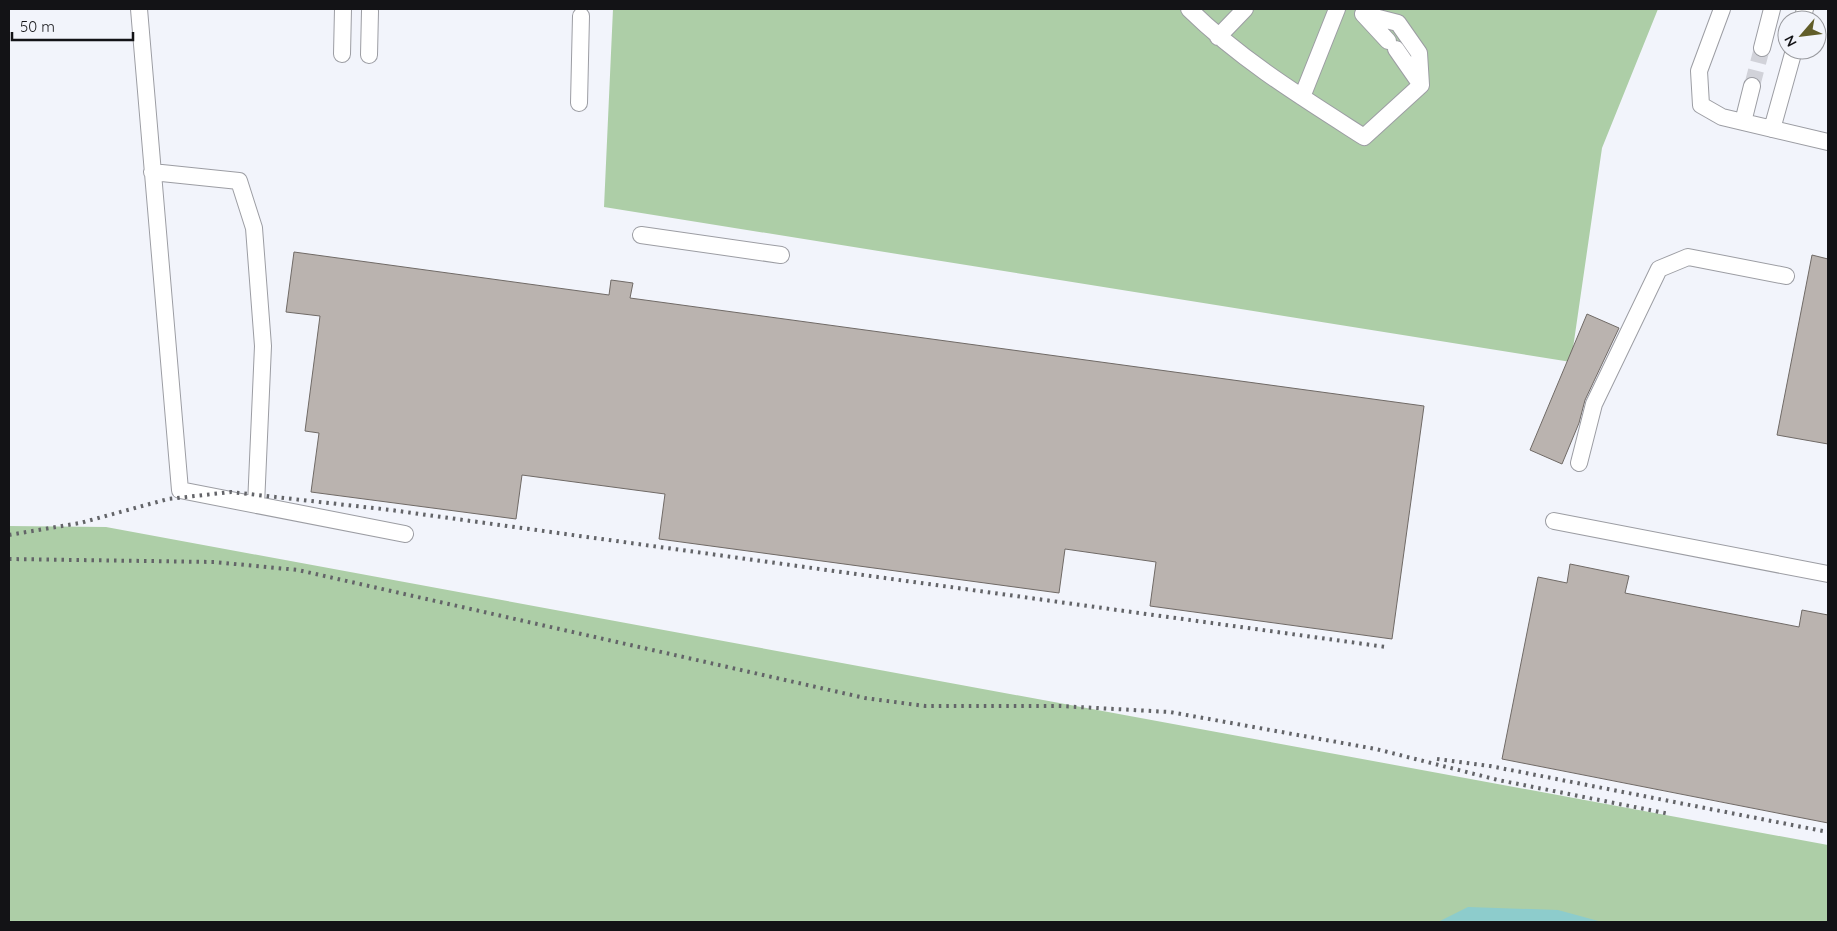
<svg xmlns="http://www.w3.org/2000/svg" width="1837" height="931" viewBox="0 0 1837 931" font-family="Quicksand,sans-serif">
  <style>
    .forest { fill: #adcea7 }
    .water { fill: #8dcccc }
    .building { fill: #bab3af; stroke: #706a66 }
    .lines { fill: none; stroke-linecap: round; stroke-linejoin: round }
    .minor-tunnel { stroke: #d1d2d9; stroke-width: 16; stroke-dasharray: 16 8; stroke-linecap: butt }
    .minor-casing { stroke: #9c9da3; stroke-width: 18 }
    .minor { stroke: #fff; stroke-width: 16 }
    .rail { stroke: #636468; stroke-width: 4; stroke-dasharray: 2.5 5; stroke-linecap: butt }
  </style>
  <rect width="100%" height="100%" fill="#f2f4fb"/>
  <path class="forest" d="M613,9h1045l-56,139 -31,214 -967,-155z
    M9,526l97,1 1722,318v77h-1819z"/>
  <path class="water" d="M1468,907l90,3 44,12h-164z"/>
  <path class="building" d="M294,252l315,43 2,-15 22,3 -3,15 794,108 -32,233 -242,-33 6,-44 -91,-13 -6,44 -400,-54 6,-45 -143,-19 -6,44 -205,-27 8,-59 -14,-2 15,-115 -34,-4z
    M1812,255l16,4v185l-51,-9z
    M1587,314l32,14 -34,72 -6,23 -17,41 -32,-14z
    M1570,564l59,12 -4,17 174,34 3,-17 26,5v208l-326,-64 36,-182 29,6z"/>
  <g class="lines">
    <path class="minor-tunnel" d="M1752,86l10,-38"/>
    <g class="minor-casing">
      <path id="minor" d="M139,9l41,481 225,44
        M1189,9c52,51 114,89 175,128l57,-52 -25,-36
        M1722,9l-23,62 2,34 21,12 106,25
        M1363,14l35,9 21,30 2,32
        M1363,14l25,27
        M1802,20l3,-11
        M1218,37l27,-28
        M1762,48l10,-39
        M342,54l1,-45
        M369,55l1,-44
        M1302,97l35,-88
        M579,103l2,-87
        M1743,122l9,-36
        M1772,129l22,-79
        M152,172l87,9 15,47 9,118 -7,159
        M641,235l140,20
        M1579,463l15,-59 65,-135 29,-12 98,19
        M1554,521l274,53"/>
    </g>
    <use href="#minor" class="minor"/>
    <path class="rail" d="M9,535l71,-12 88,-24 63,-7 160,18 995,137
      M9,559l205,3 84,8 567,128 60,8h135l110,6 206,37 122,31 172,34
      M1437,759l53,7 338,66"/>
  </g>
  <rect width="1837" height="931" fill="none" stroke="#131316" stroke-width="20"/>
  <g transform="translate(1802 35) rotate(242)"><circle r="24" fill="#f2f4fb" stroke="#999a9f"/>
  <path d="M0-4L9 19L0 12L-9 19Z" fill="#615d29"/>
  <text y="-8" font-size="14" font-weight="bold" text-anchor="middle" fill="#131316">N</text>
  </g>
  <path d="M12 32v8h121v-8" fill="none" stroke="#131316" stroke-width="2.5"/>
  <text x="20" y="32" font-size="15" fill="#131316" stroke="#f2f4fb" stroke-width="4" paint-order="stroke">50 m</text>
</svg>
